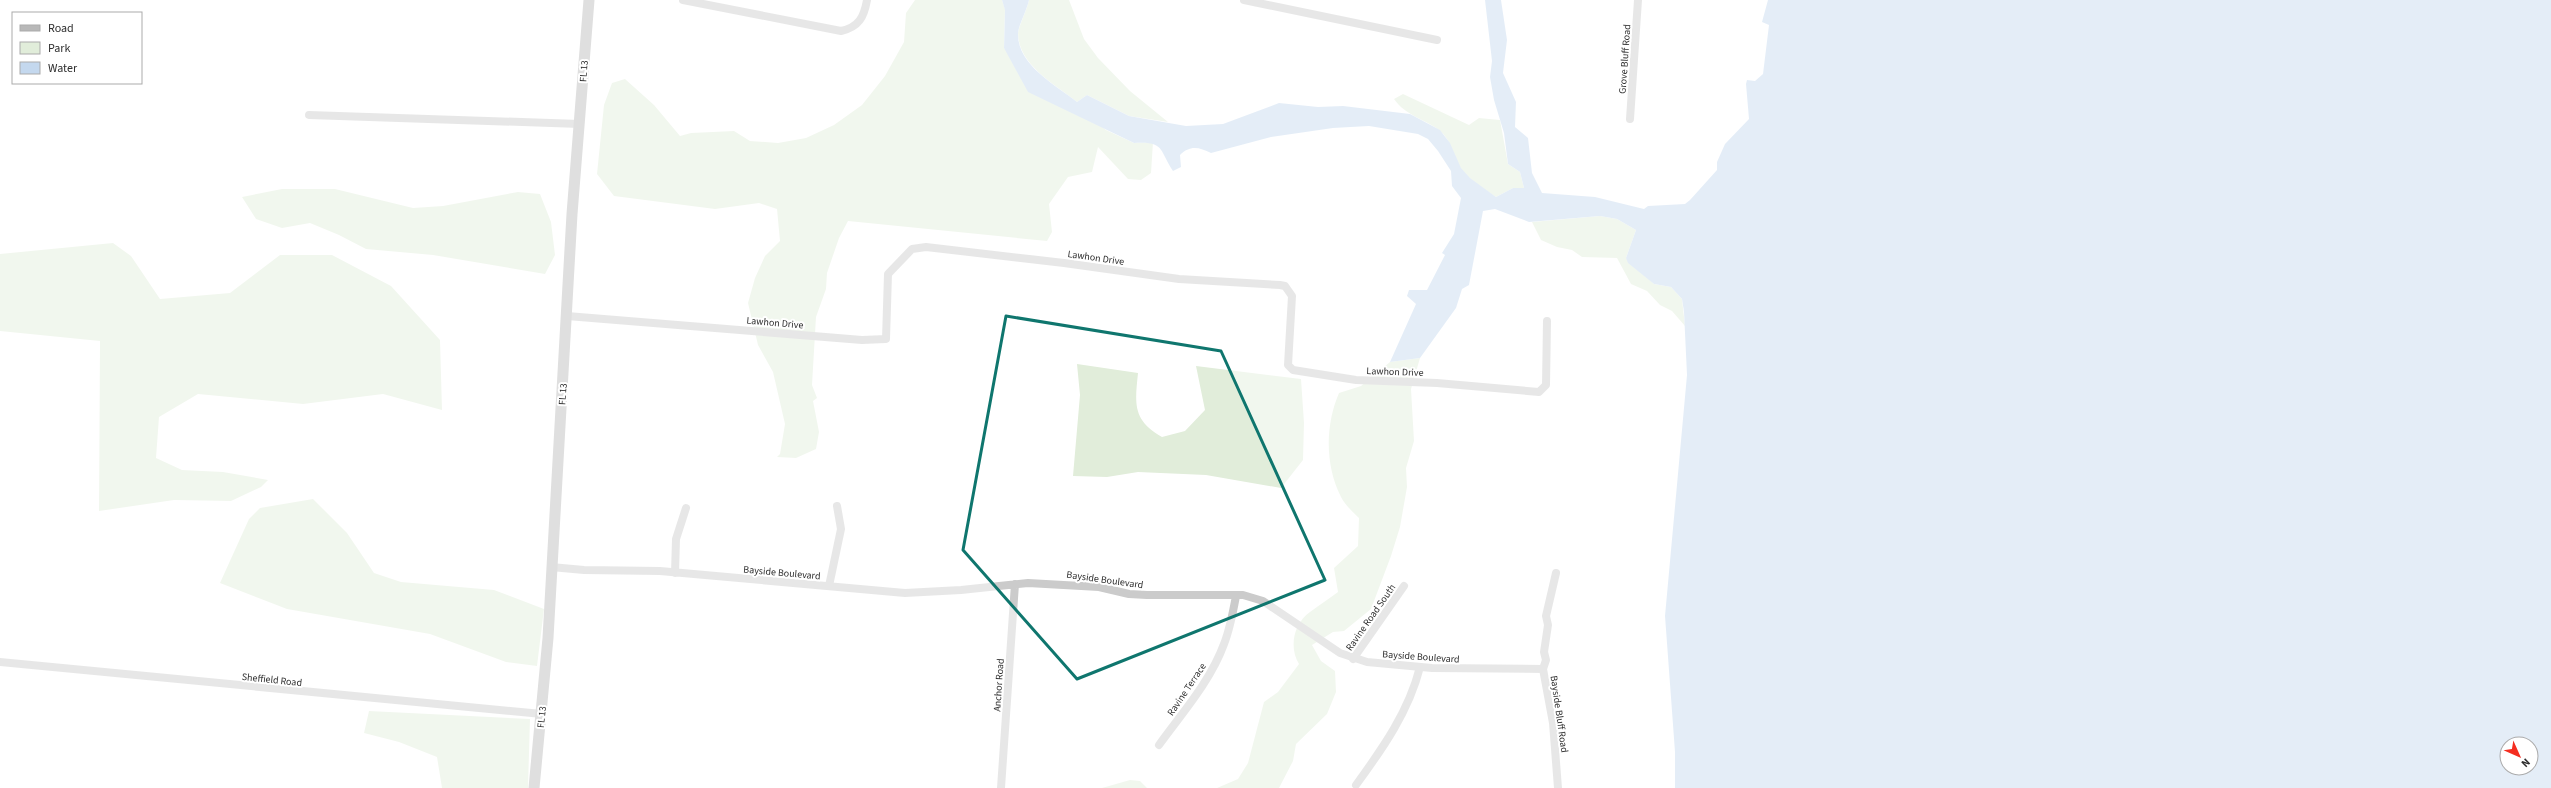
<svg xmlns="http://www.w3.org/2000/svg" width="2551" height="788" viewBox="0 0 2551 788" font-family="'Source Sans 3',sans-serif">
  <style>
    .green { fill: #e1edda }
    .water { fill: #c4d8ee; fill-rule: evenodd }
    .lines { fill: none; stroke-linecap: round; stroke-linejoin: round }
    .minor { stroke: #cbcbcb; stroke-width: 8 }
    .secondary { stroke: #b8b8b8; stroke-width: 11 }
    .marked { fill: none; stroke: #0f766e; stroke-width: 3; stroke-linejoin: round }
    .labels { text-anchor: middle; stroke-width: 4; stroke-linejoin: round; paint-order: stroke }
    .street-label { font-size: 10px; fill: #2e2e2e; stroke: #fff }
  </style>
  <rect width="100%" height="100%" fill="#fff"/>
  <path class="green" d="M915,0h87l3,9 -1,39 102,82 28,13 19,-1 -2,31 -10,7 -13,-1 -30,-32 -6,25 -24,5 -19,27 3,28 -5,9 -199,-20 -9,17 -12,35 -1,16 -10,28 -4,68 5,13 -4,3 6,31 -3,17 -20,9 -19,-1 3,-3 5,-30 -12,-52 -15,-27 -10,-42 7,-25 10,-22 15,-15 -3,-32 -18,-6 -44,6 -101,-13 -17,-22 7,-69 8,-22 13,-4 29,26 26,31 11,-3 43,-2 16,10 28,2 28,-5 28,-13 28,-20 23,-29 19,-34 2,-29z
    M1029,0h40l15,39 14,19 32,33 38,31 -39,-6 -42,-21 -10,7c-21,-17 -59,-37 -59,-69 1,-8 9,-23 11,-33z
    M1403,94l66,31 10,-7 21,2 8,44 12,8 4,16h-11l-17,9c-12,-8 -28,-17 -36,-30 -7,-12 -9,-28 -21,-37 -16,-12 -33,-14 -45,-31z
    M282,189h53l78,19 30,-2 75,-14 22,2 11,28 4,33 -10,19 -112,-19 -67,-6 -27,-14 -29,-12 -28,5 -26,-9 -14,-22z
    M1600,216l17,3 19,11 -10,28 28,26 17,3 11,12 3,27 -13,-15 -12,-6 -13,-14 -16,-7 -14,-26 -35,-1 -10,-7 -15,-3 -16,-7 -9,-18z
    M113,243l18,13 29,43 70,-6 50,-38h52l59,31 49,54 2,70 -59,-16 -80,10 -105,-10 -39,23 -3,41 26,12 41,2 45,8 -7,7 -30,14 -57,-1 -75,11 1,-170 -100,-10v-77z
    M1420,358l-9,31 3,52 -8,27 1,19 -7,40 -9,29 -20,53 -27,22 -11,1 -21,13 9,16 14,10 1,21 -9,22 -31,30 -3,17 -14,27h-62l21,-9 10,-16 16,-61 14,-10 21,-28c-10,-16 -6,-40 11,-52 9,-7 19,-13 28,-20l-4,-24 24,-22 1,-28c-6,-6 -14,-13 -18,-21 -16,-31 -16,-72 -2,-104l22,-7 29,-24z
    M1077,364l61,9c-3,30 -6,47 24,64l23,-6 20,-21 -9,-44 105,13 3,44 -1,37 -22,28 -75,-13 -68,-3 -31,5 -34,-1 7,-81z
    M313,499l34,34 27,40 27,9 93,8 50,19 -7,57 -31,-4 -76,-28 -143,-25 -67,-26 29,-64 11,-11z
    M369,711l161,8 -2,69h-86l-5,-31 -38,-15 -35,-9z
    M1130,780l10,1 7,7h-45z"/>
  <path class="water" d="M1002,0h27c-2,10 -10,24 -11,33 -1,32 38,52 59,69l10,-7 42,21 57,10 37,-2 56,-21 39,4 25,-1 67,8 30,16 10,13 11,25 9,10 26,19 17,-9h11l-4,-16 -12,-8 -4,-31 -10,-33 -4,-23 2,-16 -7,-61h16l6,40 -4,33 13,29 -1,25 13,11 4,35 10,20 53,4 49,12 4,-3 37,-2 5,-4 27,-30v-8l8,-18 24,-25 -3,-35 1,-4 8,1 8,-7 6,-49 -7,-3 6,-22h783v788h-876v-36l-10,-136 22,-241 -3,-63 -2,-13 -11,-12 -17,-3 -26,-21 -2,-5 10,-28 -19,-11 -17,-3 -71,6 -34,-13 -12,2 -14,74 -7,4 -6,19 -36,50 -30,4 26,-58 -9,-8 2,-6h18l18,-35 -3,-2 12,-19 7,-36 -9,-12 -1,-15 -13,-20 -10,-12 -10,-5 -49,-8 -36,2 -62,9 -60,16c-12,-6 -21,-8 -31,2l1,12 -8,4c-14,-21 -8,-30 -39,-28l-106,-51 -24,-44 1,-38zM2507,744h24v24h-24z"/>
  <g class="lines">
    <path class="minor" d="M683,0l158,31c18,-4 23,-14 26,-31
      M1244,0l193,40
      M309,115l271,9
      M1630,119l8,-119
      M567,316l295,24 24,-1 2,-65 24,-25 14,-2 138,16 115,16 101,6 5,1 7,10 -4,69 5,5 63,10 81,3 102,9 7,-7 1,-64
      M551,567l33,3 76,1 245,22 56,-3 67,-7 71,4 30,7 18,1h96l20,6 77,52 27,9 65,6 111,1
      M675,573l1,-34 10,-31
      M1556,573l-10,43 2,9 -4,27 2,8 -3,9 10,54 5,65
      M829,586l12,-57 -4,-23
      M1353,659l51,-73
      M0,662l542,52
      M1159,745c23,-32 51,-63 65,-101 6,-15 9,-32 12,-48
      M1356,785c27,-37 53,-74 64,-118
      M1001,788l14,-204"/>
    <path class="secondary" d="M534,788l14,-150 24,-424 17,-214"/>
  </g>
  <path d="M0 0H2551V788H0ZM1006,316l215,35 104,229 -248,99 -114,-129z" fill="#fff" fill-opacity=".55" fill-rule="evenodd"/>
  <path class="marked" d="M1006,316l215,35 104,229 -248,99 -114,-129z"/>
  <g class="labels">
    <g class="street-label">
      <text transform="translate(1624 59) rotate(-86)" y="4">Grove Bluff Road</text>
      <text transform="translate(583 71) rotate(-86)" y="4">FL 13</text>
      <text transform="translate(1096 257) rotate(8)" y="4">Lawhon Drive</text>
      <text transform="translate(775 322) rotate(5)" y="4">Lawhon Drive</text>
      <text transform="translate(1395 371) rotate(2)" y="4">Lawhon Drive</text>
      <text transform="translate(562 394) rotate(-86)" y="4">FL 13</text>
      <text transform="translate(782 572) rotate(5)" y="4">Bayside Boulevard</text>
      <text transform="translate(1105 579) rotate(8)" y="4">Bayside Boulevard</text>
      <text transform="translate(1370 617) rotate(-55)" y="4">Ravine Road South</text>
      <text transform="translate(1421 656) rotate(4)" y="4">Bayside Boulevard</text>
      <text transform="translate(272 679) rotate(6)" y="4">Sheffield Road</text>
      <text transform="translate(998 685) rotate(-86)" y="4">Anchor Road</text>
      <text transform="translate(1186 689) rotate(-56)" y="4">Ravine Terrace</text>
      <text transform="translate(1560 714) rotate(82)" y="4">Bayside Bluff Road</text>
      <text transform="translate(541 717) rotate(-84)" y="4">FL 13</text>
    </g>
  </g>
  <rect x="12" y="12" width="130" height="72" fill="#ffffff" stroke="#ababab"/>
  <rect x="20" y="25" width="20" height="6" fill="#b8b8b8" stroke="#ababab"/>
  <text x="48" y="32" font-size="12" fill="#2e2e2e">Road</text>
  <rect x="20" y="42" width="20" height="12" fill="#e1edda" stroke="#ababab"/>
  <text x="48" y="52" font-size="12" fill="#2e2e2e">Park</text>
  <rect x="20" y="62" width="20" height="12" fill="#c4d8ee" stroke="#ababab"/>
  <text x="48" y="72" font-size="12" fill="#2e2e2e">Water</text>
  <g transform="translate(2519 756) rotate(135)"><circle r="19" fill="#ffffff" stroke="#ababab"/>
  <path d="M0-3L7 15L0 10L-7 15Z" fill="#f42e21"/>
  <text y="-6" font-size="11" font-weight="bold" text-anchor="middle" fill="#2e2e2e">N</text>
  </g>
</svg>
